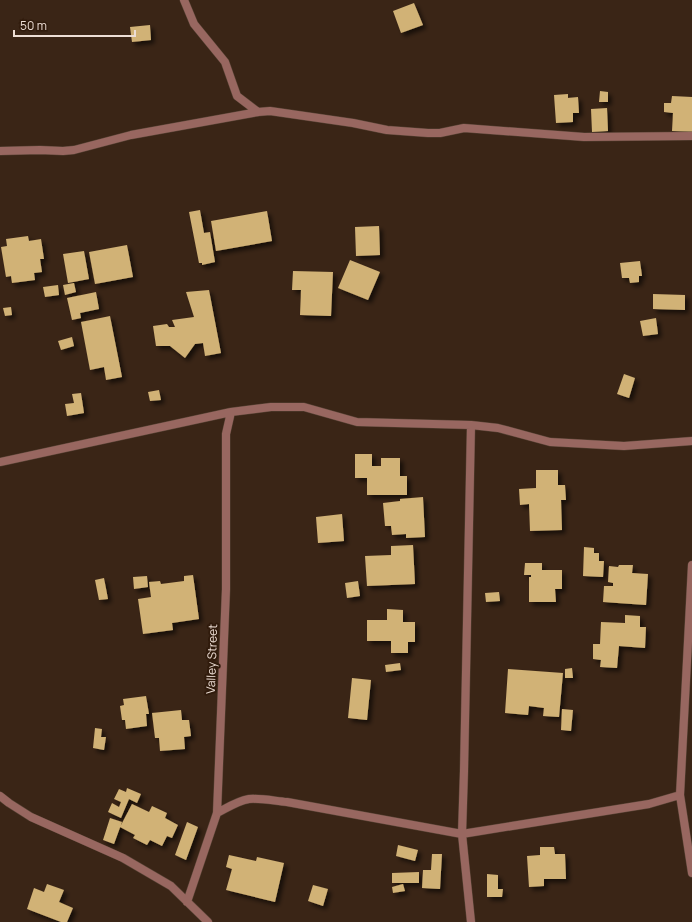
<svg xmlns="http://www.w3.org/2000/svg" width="692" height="922" viewBox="0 0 692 922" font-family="Manrope,sans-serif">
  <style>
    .building { fill: #d1b276; filter: url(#shadow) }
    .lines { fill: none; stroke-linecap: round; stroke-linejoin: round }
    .street-casing { stroke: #574335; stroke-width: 9 }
    .street { stroke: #986760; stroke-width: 8 }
    .labels { text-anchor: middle; stroke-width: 4; stroke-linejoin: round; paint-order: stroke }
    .street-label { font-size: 12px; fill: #edded5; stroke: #301b0c }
  </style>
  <defs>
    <filter id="shadow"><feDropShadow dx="3.5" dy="3.5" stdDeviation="2" flood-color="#0009"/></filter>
  </defs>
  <rect width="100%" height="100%" fill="#3a2516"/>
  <path class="building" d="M414,3l9,22 -22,8 -8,-22z
    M150,25l1,15 -19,2 -2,-15z
    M600,91l8,1v10h-9z
    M568,94v4l10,-1 1,16h-6v9l-17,1 -2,-28z
    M672,96l20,1v35l-20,-1 1,-18 -9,-1v-9h7z
    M607,108l1,23 -16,1 -1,-23z
    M200,210l4,23 6,-1 5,30 -13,3v-2h-3l-10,-51z
    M267,211l5,30 -56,10 -5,-30z
    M379,226l1,29 -24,1 -1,-29z
    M28,236l1,5 12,-2 3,20h-4l2,13 -8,1 1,7 -23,3 -1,-7 -5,1 -5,-30 6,-1 -1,-7z
    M127,245l6,32 -38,7 -6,-32z
    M84,251l5,28 -21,4 -5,-29z
    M350,260l30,12 -12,28 -30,-12z
    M640,261l2,15h-3v6l-9,1 -1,-5h-7l-2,-15z
    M293,271l40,1 -2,44 -31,-1 1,-25h-9z
    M74,283l2,9 -11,3 -2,-10z
    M58,285l1,10 -14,2 -2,-10z
    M209,290l12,63 -16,3 -2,-13 -8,1 -10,14 -15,-12h-14l-3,-20 14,-2 2,3h6l-3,-7 22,-3 -8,-25z
    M96,292l3,17 -19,4 1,5 -9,2 -5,-22z
    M653,294l32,1v15l-32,-1z
    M11,307l1,8 -7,1 -2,-8z
    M110,316l12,61 -16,3 -2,-13 -14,3 -9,-48z
    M656,318l2,16 -15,2 -3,-15z
    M72,337l2,9 -13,4 -3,-9z
    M624,374l11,4 -6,20 -12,-4z
    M159,390l2,10 -11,1 -2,-9z
    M81,393l3,20 -17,3 -2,-12 9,-1 -2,-9z
    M355,454h17v12h9v-8h19v18h7v19h-40v-17h-12z
    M536,470h22v15h7l1,15h-5l1,30 -32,1 -1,-27 -9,1 -1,-16 17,-1z
    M423,497l2,40 -19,1v-4l-14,1 -1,-9h-6l-2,-23 17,-2v-2z
    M342,514l2,27 -26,2 -2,-26z
    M413,545l2,39 -48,2 -2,-30 26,-1v-9z
    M584,547l10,1v5h5v8h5l-1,16 -20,-1z
    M525,563h17v7h20v19h-7l1,13h-27v-25h2v-2h-7z
    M619,565h14l-1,8 16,1 -2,31 -43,-3 1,-16h9v-3l-5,-1 1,-16 9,1z
    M193,575l6,44 -27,4 1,7 -30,4 -5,-35 13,-2 -2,-15 11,-1 1,3 23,-3v-5z
    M147,576l1,11 -14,2 -1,-12z
    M104,578l4,21 -9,1 -4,-20z
    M358,581l2,15 -13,2 -2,-15z
    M499,592l1,9 -14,1 -1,-9z
    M387,609l16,1v12h12v20h-7v11h-17v-12h-24v-21h20z
    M625,615l15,1v11h6l-1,21 -26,-2 -2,22 -17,-1 1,-7 -8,-1v-15h7l1,-22 24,1z
    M400,663l1,7 -15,2 -1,-7z
    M572,668l1,10h-8v-9z
    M508,669l55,4 -4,44 -16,-1 1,-8 -15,-2 -1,9 -23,-2z
    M352,678l19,2 -4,40 -19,-2z
    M146,696l3,18h-3l1,12 -21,3 -1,-9h-3l-2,-14 4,-1 -1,-6z
    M562,709l11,1 -2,21 -10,-1z
    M181,710l1,10h7l2,16 -7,1 1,12 -25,2 -1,-13h-4l-3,-25z
    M95,728l7,1 -1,8h5l-2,13 -11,-2z
    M127,788l14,6 -4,9 -8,-4 -8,19 -13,-6 4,-9 7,4 2,-5 -7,-3 5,-10 7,3z
    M132,804l17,8 3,-6 15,7 -2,5 13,7 -6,13 -5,-2 -5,10 -12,-6 -3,5 -14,-7 2,-3 -15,-8z
    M110,818l12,4 -8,22 -11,-4z
    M187,822l11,5 -12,33 -11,-5z
    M398,845l20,5 -3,11 -19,-5z
    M540,847h14l1,7h10l1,25h-22v7l-15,1 -2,-31 13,-1z
    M432,854h10l-2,35 -18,-1 1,-18h8z
    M229,855l27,6 1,-4 27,6 -9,39 -49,-12 6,-21 -6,-2z
    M419,872v11h-27v-10z
    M487,874l11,1v14h5l-1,8h-15z
    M47,884l17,6 -5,12 14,6 -6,14h-6l-34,-13 7,-21 10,4z
    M403,884l2,7 -12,2 -1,-6z
    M313,885l15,4 -5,17 -15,-5z"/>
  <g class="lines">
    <g class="street-casing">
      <path id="street" d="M184,0l10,24 31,38 12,34 21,16
        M0,151l40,-1 23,1 11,-1 57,-15 127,-23 12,-1 83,12 34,7 41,3h12l24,-5 120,9 108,-1
        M0,462l231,-50 40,-5h33l53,15 114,3 27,3 52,14 74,4 68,-5
        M692,565l-12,230 12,78
        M0,796l9,7 22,14 92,41 48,28 37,36
        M217,813c10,-5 20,-12 32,-14 12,-1 26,2 38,3l175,32 187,-30 31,-9
        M187,902l30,-89 9,-224v-155l5,-22
        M471,922l-9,-88 2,-63 7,-346"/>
    </g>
    <use href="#street" class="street"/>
  </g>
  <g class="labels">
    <g class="street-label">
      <text transform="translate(212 659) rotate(-88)" y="4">Valley Street</text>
    </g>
  </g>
  <path d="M14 30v6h121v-6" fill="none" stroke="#edded5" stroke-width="2"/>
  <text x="20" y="30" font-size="12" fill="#edded5" stroke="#301b0c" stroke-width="3" paint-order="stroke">50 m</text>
</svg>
